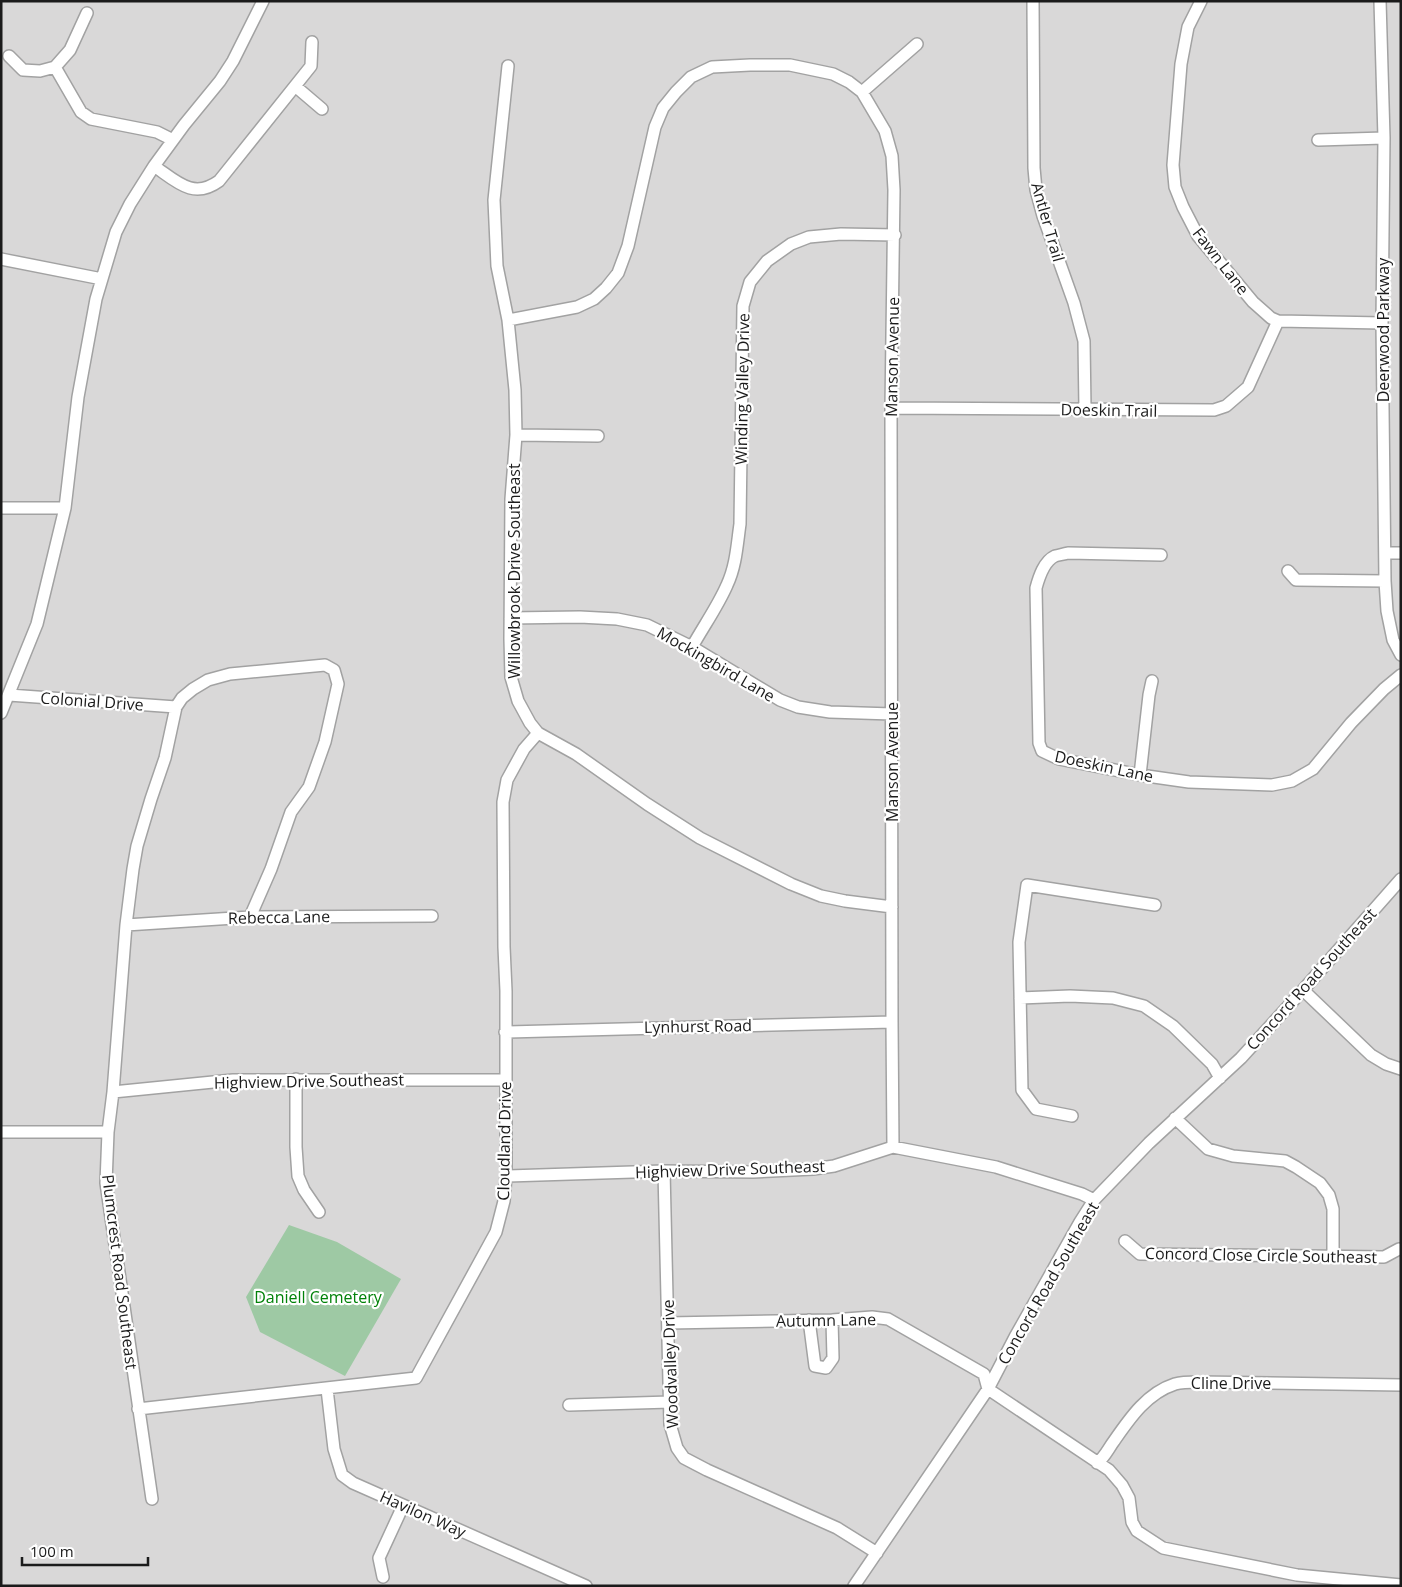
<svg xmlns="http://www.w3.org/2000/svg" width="1402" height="1587" viewBox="0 0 1402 1587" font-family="'Open Sans',sans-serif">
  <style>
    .residential { fill: #d9d8d8 }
    .cemetery { fill: #9ec9a4 }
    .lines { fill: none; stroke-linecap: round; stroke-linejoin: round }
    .minor-casing { stroke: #a2a2a2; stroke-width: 14 }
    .minor { stroke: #fff; stroke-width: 11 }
    .labels { text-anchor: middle; stroke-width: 4.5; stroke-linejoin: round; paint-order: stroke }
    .street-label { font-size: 16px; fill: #1b1b1b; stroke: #fff }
    .park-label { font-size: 16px; fill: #018209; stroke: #fff }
  </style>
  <rect width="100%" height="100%" fill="#eee9df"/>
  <path class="residential" d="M1,1h1400v1585h-1400z"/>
  <path class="cemetery" d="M289,1225l48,17 64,37 -56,97 -85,-44 -14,-35z"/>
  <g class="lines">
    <g class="minor-casing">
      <path id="minor" d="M1033,1l1,167 2,22 7,26 31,87 10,38 1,68
        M1201,1l-13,26 -7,37 -8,101 2,22 8,20 15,29 55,66 18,16 7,3 104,2
        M1380,1l4,137 -2,185 3,258 2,30 6,29 8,15
        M87,13l-17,37 -15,17 26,45 10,7 66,13 16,8
        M9,56l14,14 17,1 15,-4
        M508,66l-14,134 3,66 11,54 7,70 1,45 -5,64 -1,140 1,38 7,24 12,22 8,10 38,21 71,50 53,34 91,46 30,12 24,5 47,6
        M295,86l27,23
        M862,92l55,-48
        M1318,140l66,-2
        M154,166c22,15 39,34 65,15l92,-115 1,-24
        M1,259l101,20
        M508,320l69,-13 17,-8 12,-11 12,-15 10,-27 27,-119 8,-19 13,-16 15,-15 21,-10 38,-2h40l43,9 16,8 13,10 23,39 7,25 2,34 -3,218 1,614 1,125
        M891,408l323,2 12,-4 22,-19 30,-66
        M516,435l82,1
        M1,508h64
        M1385,553h16
        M1161,555l-93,-2c-4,1 -9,2 -13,3 -11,5 -16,21 -19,32l3,155 3,8 17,8 81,16 49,7 83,3 20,-4 21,-12 38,-46 33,-34 17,-14
        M1288,571l8,9 89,1
        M510,618l70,-1 37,2 30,6 45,22 88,53 18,7 32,5 62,2
        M692,647c11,-20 26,-41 35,-62 9,-19 10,-40 13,-61l3,-218 7,-24 17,-21 24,-17 18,-7 32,-3 54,1
        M9,695l167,12
        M1,713l36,-89 28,-116 13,-111 18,-98 20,-67 14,-28 24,-38 30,-41 36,-44 13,-20 30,-60
        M1140,775l9,-80 3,-14
        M126,925l124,-8 182,-1
        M1303,990l68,65 15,9 15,5
        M1020,998l50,-2 43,2 31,8 29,20 39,38 8,14
        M505,1032l387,-10
        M296,1079v68l2,29 6,14 15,22
        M113,1092l120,-12h273
        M1072,1116l-36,-7 -14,-19 -3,-148 8,-57 128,20
        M1175,1118l33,31 25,7 52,5 11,6 24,16 9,12 4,14v48
        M1,1132h107
        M664,1171l6,253 7,24 7,10 23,12 130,58 40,25
        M506,1176l158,-5 89,1 60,-3 21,-3 59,-19 103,20 86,27 12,6
        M1125,1241l15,13 244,3 15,-8
        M809,1320l6,46 11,2 7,-10 -1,-38
        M668,1323l164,-3 40,-3 16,2 96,55 4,15 121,81 13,15 7,13 3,24 5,9 26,17 134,27 104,10
        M327,1389l7,60 8,26 11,8 233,103
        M569,1405l101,-3
        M138,1409l278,-31 80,-146 8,-31 2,-25v-185l-2,-44 -1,-145 4,-22 17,-31 14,-16
        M1097,1463c8,-6 11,-14 17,-22 16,-23 33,-48 61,-57 7,-2 16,-2 23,-2l203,3
        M152,1499l-46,-316 2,-51 5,-40 13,-167 7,-56 4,-23 14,-47 14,-41 11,-51 6,-9 11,-9 15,-9 22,-6 95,-9 9,5 4,14 -13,58 -16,45 -18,25 -20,57 -21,48
        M383,1577l-4,-19 24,-52
        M854,1586l134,-197 27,-52 65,-115 14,-22 55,-57 92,-85 62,-68 98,-111"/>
    </g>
    <use href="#minor" class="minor"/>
  </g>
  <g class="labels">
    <g class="street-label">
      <text transform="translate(1048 222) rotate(74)" y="6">Antler Trail</text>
      <text transform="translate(1221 261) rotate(52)" y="6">Fawn Lane</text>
      <text transform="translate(1383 330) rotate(-90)" y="6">Deerwood Parkway</text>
      <text transform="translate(892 357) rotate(-89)" y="6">Manson Avenue</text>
      <text transform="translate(742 389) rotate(-89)" y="6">Winding Valley Drive</text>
      <text transform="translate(1109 410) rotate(1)" y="6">Doeskin Trail</text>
      <text transform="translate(514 571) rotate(-90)" y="6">Willowbrook Drive Southeast</text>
      <text transform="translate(716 664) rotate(30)" y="6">Mockingbird Lane</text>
      <text transform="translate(92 701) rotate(4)" y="6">Colonial Drive</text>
      <text transform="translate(892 762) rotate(-90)" y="6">Manson Avenue</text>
      <text transform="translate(1104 766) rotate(12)" y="6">Doeskin Lane</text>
      <text transform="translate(279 917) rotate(-1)" y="6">Rebecca Lane</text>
      <text transform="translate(1311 979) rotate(-48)" y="6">Concord Road Southeast</text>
      <text transform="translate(698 1026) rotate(-1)" y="6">Lynhurst Road</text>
      <text transform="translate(309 1081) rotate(-1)" y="6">Highview Drive Southeast</text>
      <text transform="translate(504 1141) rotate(-89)" y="6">Cloudland Drive</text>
      <text transform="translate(730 1169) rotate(-2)" y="6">Highview Drive Southeast</text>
      <text transform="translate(1261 1255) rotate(1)" y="6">Concord Close Circle Southeast</text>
      <text transform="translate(120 1272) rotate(83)" y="6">Plumcrest Road Southeast</text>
      <text transform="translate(1048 1283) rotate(-60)" y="6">Concord Road Southeast</text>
      <text transform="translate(826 1320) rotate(-1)" y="6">Autumn Lane</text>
      <text transform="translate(670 1364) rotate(-92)" y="6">Woodvalley Drive</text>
      <text x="1231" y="1389">Cline Drive</text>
      <text transform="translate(423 1514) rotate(24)" y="6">Havilon Way</text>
    </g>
    <g class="park-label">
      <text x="318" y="1303">Daniell Cemetery</text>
    </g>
  </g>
  <rect width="1402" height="1587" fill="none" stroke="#1b1b1b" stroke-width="5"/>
  <path d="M22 1557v8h126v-8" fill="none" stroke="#1b1b1b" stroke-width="2.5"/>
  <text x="30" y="1557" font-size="15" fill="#1b1b1b" stroke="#ffffff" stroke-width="4" paint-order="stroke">100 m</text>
</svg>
